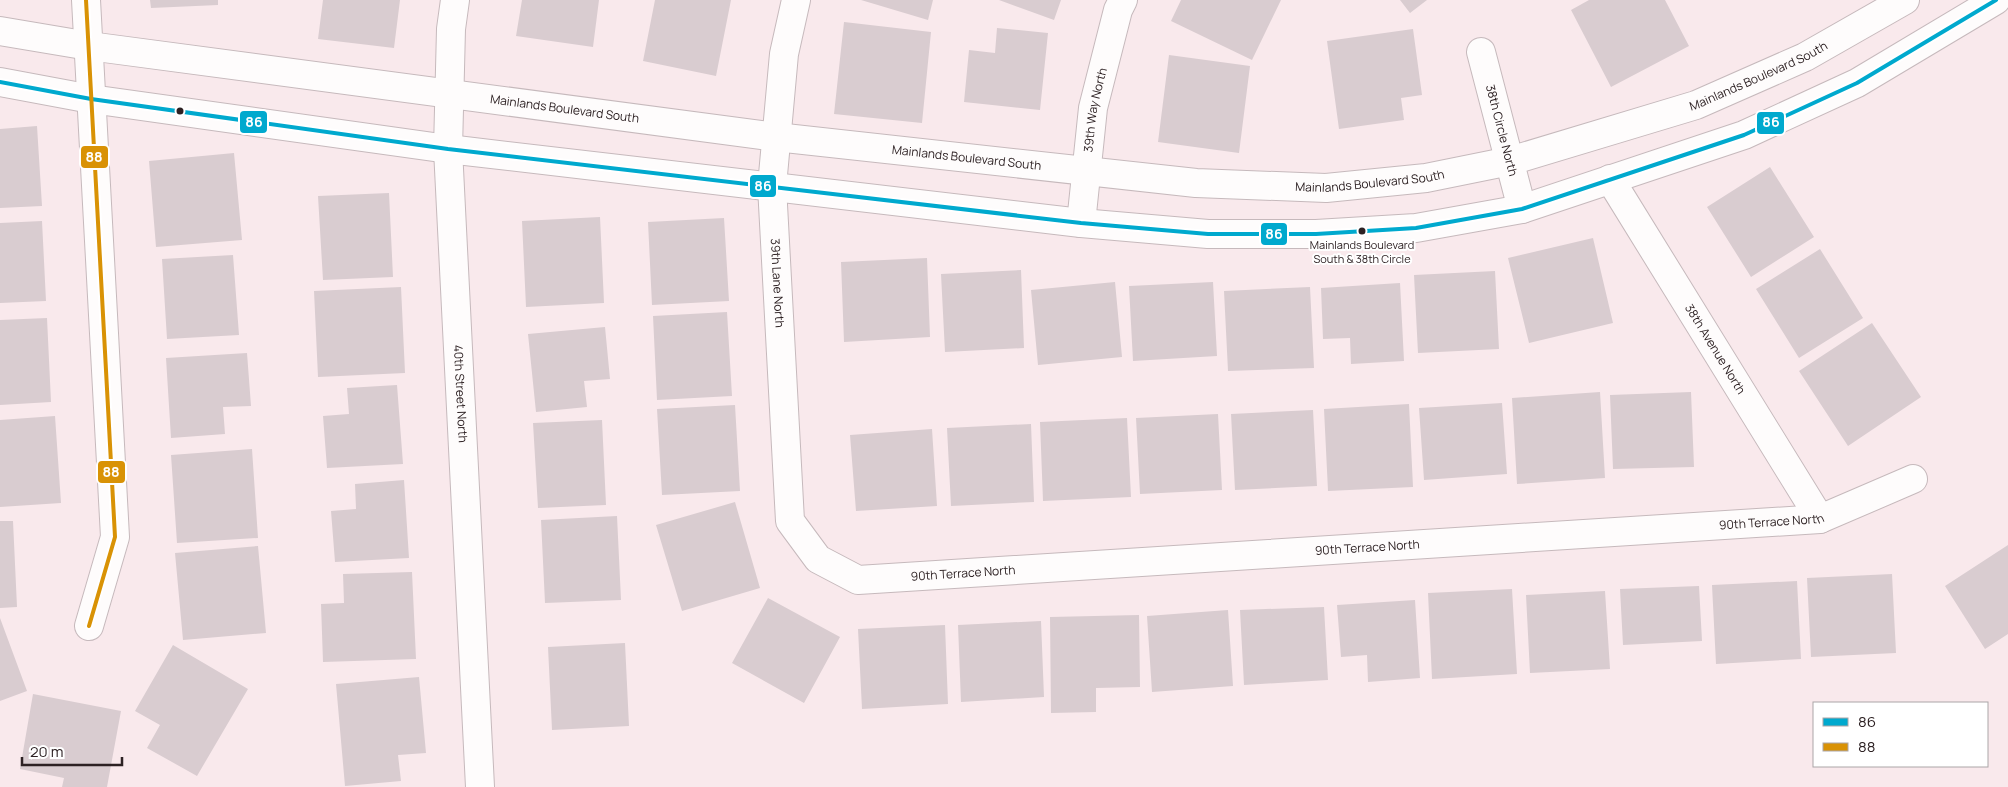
<svg xmlns="http://www.w3.org/2000/svg" width="2008" height="787" viewBox="0 0 2008 787" font-family="Manrope,sans-serif">
  <style>
    .building { fill: #d9ccd0 }
    .lines { fill: none; stroke-linecap: round; stroke-linejoin: round }
    .street-casing { stroke: #c6b9bc; stroke-width: 30 }
    .secondary-casing { stroke: #c6b9bc; stroke-width: 30 }
    .street { stroke: #fefcfc; stroke-width: 28 }
    .secondary { stroke: #fefcfc; stroke-width: 28 }
    .bus-1-casing { stroke: #fff; stroke-width: 8 }
    .bus-2-casing { stroke: #fff; stroke-width: 8 }
    .bus-1 { stroke: #00a9ce; stroke-width: 4 }
    .bus-2 { stroke: #d99205; stroke-width: 4 }
    .bus-dot { fill: #2d2123; stroke: #fff; stroke-width: 2 }
    .labels { text-anchor: middle; stroke-width: 4; stroke-linejoin: round; paint-order: stroke }
    .bus-label { font-size: 11px; fill: #2d2123; stroke: #fff }
    .street-label { font-size: 12px; fill: #2d2123; stroke: #fff }
    .line-badge { stroke: #fff; stroke-width: 2 }
    .badge-label { font-size: 14px; text-anchor: middle; font-weight: bold; fill: #fff }
  </style>
  <rect width="100%" height="100%" fill="#f9e9ec"/>
  <path class="building" d="M150,0h68v5l-67,3z
    M323,0h77l-6,48 -76,-9z
    M522,0h77l-6,47 -77,-11z
    M655,0h76l-15,76 -73,-15z
    M861,0h72l-5,20z
    M999,0h62l-7,20z
    M1181,0h100l-29,60 -81,-39z
    M1400,0h27l-17,13z
    M1589,0h76l24,46 -78,41 -40,-77z
    M844,22l87,10 -9,91 -88,-9z
    M997,28l51,5 -8,77 -76,-8 5,-52 26,3z
    M1413,29l9,66 -21,3 3,22 -65,9 -12,-88z
    M1169,55l81,11 -11,87 -81,-11z
    M37,126l5,80 -42,2v-79z
    M234,153l8,87 -86,7 -7,-86z
    M1770,167l44,70 -63,40 -44,-70z
    M389,193l4,84 -70,3 -5,-84z
    M600,217l4,86 -78,4 -4,-86z
    M724,218l5,83 -77,4 -4,-83z
    M42,221l4,80 -46,2v-80z
    M1593,238l20,85 -84,20 -21,-85z
    M1820,249l43,69 -64,40 -43,-69z
    M233,255l6,80 -72,4 -5,-80z
    M927,258l3,79 -86,5 -3,-80z
    M1021,270l3,78 -79,4 -4,-78z
    M1495,271l4,78 -81,4 -4,-78z
    M1115,282l7,75 -84,8 -7,-75z
    M1213,282l4,74 -84,5 -4,-75z
    M1400,283l4,78 -53,3 -1,-26 -27,1 -2,-51z
    M401,287l4,86 -87,4 -4,-86z
    M1310,287l4,81 -86,3 -4,-80z
    M727,312l5,84 -75,4 -4,-84z
    M47,318l4,84 -51,3v-85z
    M1872,323l49,74 -73,49 -49,-75z
    M605,327l5,52 -26,2 3,26 -51,5 -8,-78z
    M247,353l4,53 -28,1 2,27 -54,4 -5,-80z
    M397,385l6,79 -76,4 -4,-52 26,-2 -2,-26z
    M1600,392l5,86 -88,6 -5,-86z
    M1691,392l3,75 -81,2 -3,-74z
    M1502,403l5,71 -83,6 -5,-72z
    M1409,404l4,83 -85,4 -4,-82z
    M735,405l5,86 -78,4 -5,-86z
    M1313,410l4,76 -82,4 -4,-76z
    M1218,414l4,76 -82,4 -4,-76z
    M55,416l6,87 -61,4v-87z
    M1127,418l4,79 -88,4 -3,-79z
    M602,420l4,85 -68,3 -5,-85z
    M1031,424l3,78 -83,4 -4,-78z
    M932,429l5,77 -81,5 -6,-76z
    M252,449l6,89 -81,5 -6,-88z
    M404,480l5,78 -74,4 -4,-51 25,-2 -1,-25z
    M735,502l25,86 -78,23 -26,-86z
    M617,516l4,84 -76,3 -4,-83z
    M0,521h13l4,86 -17,1z
    M2008,545v89l-23,15 -40,-63z
    M258,546l8,87 -83,7 -8,-87z
    M412,572l4,87 -93,3 -2,-58 23,-1 -1,-29z
    M1892,574l4,79 -85,4 -4,-79z
    M1797,581l4,78 -85,5 -4,-79z
    M1699,586l3,55 -79,4 -3,-56z
    M1512,589l5,85 -85,5 -4,-86z
    M1605,591l5,78 -80,4 -4,-78z
    M768,598l72,39 -36,66 -72,-40z
    M1415,600l5,78 -52,4 -1,-27 -26,2 -4,-52z
    M1324,607l4,73 -84,5 -4,-75z
    M1228,610l5,76 -81,6 -5,-76z
    M1139,615l1,72 -44,1v24l-45,1 -1,-96z
    M0,618l27,73 -27,10z
    M1041,621l3,76 -83,5 -3,-77z
    M945,625l3,79 -86,5 -4,-80z
    M625,643l4,83 -77,4 -4,-83z
    M173,645l75,44 -51,87 -50,-28 13,-23 -25,-14z
    M419,677l7,76 -28,2 3,26 -56,5 -9,-102z
    M33,694l88,17 -14,76h-45l2,-9 -44,-9z"/>
  <g class="lines">
    <g class="street-casing">
      <g id="street">
        <path d="M86,0l29,537 -26,89"/>
        <path id="s1" d="M796,0l-12,54 -12,132 18,335 28,38 40,21 962,-61 93,-40"/>
        <path id="s2" d="M1481,52l41,157"/>
        <path d="M448,149l3,-120 4,-29"/>
        <path id="s3" d="M1610,179l210,340"/>
        <path id="s4" d="M1081,223l12,-115 25,-98 5,-10"/>
      </g>
    </g>
    <g class="secondary-casing">
      <g id="secondary">
        <path id="s5" d="M0,31l89,15 687,91 420,46 130,5 100,-10 84,-17 186,-56 109,-48 100,-57"/>
        <path d="M0,82l91,17 357,50 633,74 127,11h108l100,-6 106,-19 222,-74 113,-52 139,-83"/>
        <path id="s6" d="M448,149l32,638"/>
      </g>
    </g>
    <use href="#street" class="street"/>
    <use href="#secondary" class="secondary"/>
    <g class="bus-1-casing">
      <path id="bus-1" d="M0,82l91,17 357,50 633,74 127,11h108l100,-6 106,-19 222,-74 113,-52 139,-83"/>
    </g>
    <g class="bus-2-casing">
      <path id="bus-2" d="M86,0l29,537 -26,89"/>
    </g>
    <use href="#bus-1" class="bus-1"/>
    <use href="#bus-2" class="bus-2"/>
  </g>
  <g class="bus-dot">
    <circle cx="180" cy="111" r="4.5"/>
    <circle cx="1362" cy="231" r="4.5"/>
  </g>
  <g class="labels">
    <g class="bus-label">
      <text x="1362" y="249">Mainlands Boulevard<tspan x="1362" dy="14">South &amp; 38th Circle</tspan></text>
    </g>
    <g class="street-label">
      <text dy="4" stroke="none"><textPath href="#s5" startOffset="1785">Mainlands Boulevard South</textPath></text>
      <text dy="4" stroke="none"><textPath href="#s5" startOffset="570">Mainlands Boulevard South</textPath></text>
      <text dy="4" stroke="none"><textPath href="#s4" startOffset="114">39th Way North</textPath></text>
      <text dy="4" stroke="none"><textPath href="#s2" startOffset="81">38th Circle North</textPath></text>
      <text dy="4" stroke="none"><textPath href="#s5" startOffset="975">Mainlands Boulevard South</textPath></text>
      <text dy="4" stroke="none"><textPath href="#s5" startOffset="1380">Mainlands Boulevard South</textPath></text>
      <text dy="4" stroke="none"><textPath href="#s1" startOffset="285">39th Lane North</textPath></text>
      <text dy="4" stroke="none"><textPath href="#s3" startOffset="200">38th Avenue North</textPath></text>
      <text dy="4" stroke="none"><textPath href="#s6" startOffset="245">40th Street North</textPath></text>
      <text dy="4" stroke="none"><textPath href="#s1" startOffset="1531">90th Terrace North</textPath></text>
      <text dy="4" stroke="none"><textPath href="#s1" startOffset="1126">90th Terrace North</textPath></text>
      <text dy="4" stroke="none"><textPath href="#s1" startOffset="721">90th Terrace North</textPath></text>
    </g>
  </g>
  <g class="line-badge">
    <rect x="239" y="110" width="29" height="24" rx="5" fill="#00a9ce"/>
    <rect x="1756" y="111" width="29" height="24" rx="5" fill="#00a9ce"/>
    <rect x="80" y="145" width="29" height="24" rx="5" fill="#d99205"/>
    <rect x="749" y="174" width="28" height="24" rx="5" fill="#00a9ce"/>
    <rect x="1260" y="222" width="28" height="24" rx="5" fill="#00a9ce"/>
    <rect x="97" y="460" width="29" height="24" rx="5" fill="#d99205"/>
  </g>
  <g class="badge-label">
    <text x="254" y="127">86</text>
    <text x="1771" y="127">86</text>
    <text x="94" y="162">88</text>
    <text x="763" y="191">86</text>
    <text x="1274" y="239">86</text>
    <text x="111" y="477">88</text>
  </g>
  <rect x="1813" y="702" width="175" height="65" fill="#ffffff" stroke="#aba6a7"/>
  <rect x="1823" y="718" width="25" height="8" fill="#00a9ce" stroke="#aba6a7"/>
  <text x="1858" y="727" font-size="15" fill="#2d2123">86</text>
  <rect x="1823" y="743" width="25" height="8" fill="#d99205" stroke="#aba6a7"/>
  <text x="1858" y="752" font-size="15" fill="#2d2123">88</text>
  <path d="M22 757v8h100v-8" fill="none" stroke="#2d2123" stroke-width="2.5"/>
  <text x="30" y="757" font-size="15" fill="#2d2123" stroke="#ffffff" stroke-width="4" paint-order="stroke">20 m</text>
</svg>
